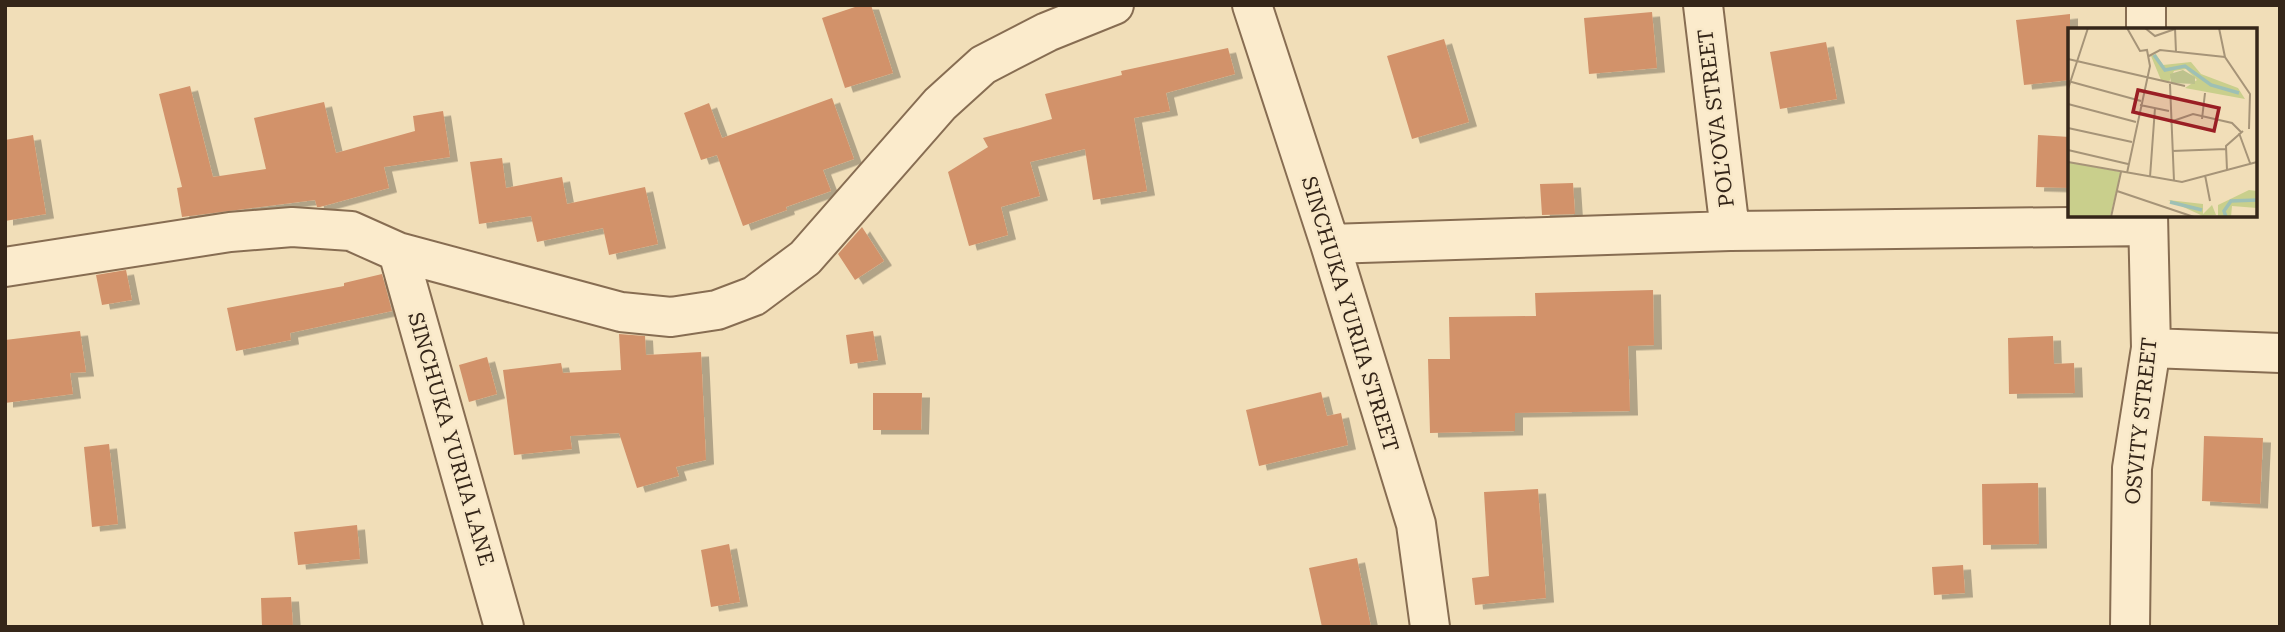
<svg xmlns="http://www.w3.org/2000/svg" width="2285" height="632" viewBox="0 0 2285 632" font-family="'Roboto Serif',serif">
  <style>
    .building { fill: #d2926b; filter: url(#shadow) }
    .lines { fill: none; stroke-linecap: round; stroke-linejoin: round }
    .minor-casing { stroke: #876d52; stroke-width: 42 }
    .minor { stroke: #fbebcc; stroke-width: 38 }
    .labels { text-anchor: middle; stroke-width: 5; stroke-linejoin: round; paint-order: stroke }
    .street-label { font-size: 21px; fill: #352619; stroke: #f8e8c8 }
    .inset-river { fill: none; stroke: #9ec0b5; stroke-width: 3.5 }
    .inset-road { fill: none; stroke: #a69478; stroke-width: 2 }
    .view { fill: #9a1e24; fill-opacity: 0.15; stroke: #9a1e24; stroke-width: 3.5 }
    .inset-edge { fill: none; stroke: #352619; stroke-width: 3.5 }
  </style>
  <defs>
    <filter id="shadow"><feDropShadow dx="8" dy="4.5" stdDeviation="0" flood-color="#0004"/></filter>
  </defs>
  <rect width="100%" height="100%" fill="#f1deb8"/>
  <path class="building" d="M861,5h10l22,68 -48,15 -23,-70z
    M1652,12l5,56 -68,6 -5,-56z
    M2070,14v66l-46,5 -8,-65z
    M1444,39l25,83 -57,17 -25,-83z
    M1826,42l11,57 -57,10 -10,-57z
    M1228,48l7,26 -69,19 4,18 -36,7 13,73 -54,9 -8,-51 -55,13 10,34 -39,11 7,28 -39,11 -21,-74 40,-25 -5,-9 69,-19 -7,-25 77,-19 -1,-4z
    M190,86l23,91 53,-8 -12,-51 70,-16 12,51 79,-22 -2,-15 30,-5 7,46 -66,10 5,21 -69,19h-3l-2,-7 -133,17 -5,-29 5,-1 -23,-93z
    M832,98l22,61 -31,11 8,21 -45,16 1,3 -44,16 -26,-71 -16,5 -17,-47 25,-10 13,35z
    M33,135l13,79 -41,7v-81z
    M2038,135l32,2v51l-34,-1z
    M502,158l4,30 56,-11 5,27 78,-17 13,57 -49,11 -6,-27 -66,14 -6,-26 -52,8 -9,-62z
    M1573,183l2,31 -33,1 -2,-31z
    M862,227l22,34 -29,19 -17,-26z
    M126,270l6,30 -30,5 -6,-30z
    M382,274l10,37 -102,22 1,7 -55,11 -9,-43 117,-22v-3z
    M1653,290l1,55 -26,1 2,65 -115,2v18l-85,2 -2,-74h22l-1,-42 87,-1 -1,-23z
    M80,331l6,41 -16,1 3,21 -68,9v-63z
    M873,331l5,29 -28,4 -4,-29z
    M619,334l26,2 1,19 55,-3 5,108 -30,7 3,9 -42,12 -18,-55 -49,3 2,13 -58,6 -11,-85 58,-7 2,10 58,-3z
    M2053,336l1,28 20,-1 1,30 -66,1 -1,-56z
    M487,357l10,37 -28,8 -10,-37z
    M1321,392l6,24 14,-3 7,32 -89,21 -13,-56z
    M873,393h49l-1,37h-48z
    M2204,436l59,2 -3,66 -58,-3z
    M109,444l9,80 -26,3 -8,-80z
    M2038,483l1,61 -56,1 -1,-61z
    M1538,489l8,109 -71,7 -3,-27 17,-2 -5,-84z
    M357,525l3,34 -62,6 -4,-33z
    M729,544l11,58 -29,5 -10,-57z
    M1357,558l14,69h-49l-13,-59z
    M1963,565l2,28 -31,2 -2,-28z
    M291,597l2,30h-31l-1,-29z"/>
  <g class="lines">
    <g class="minor-casing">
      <path id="minor" d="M1252,5l78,239 86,280 14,103
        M1703,5l27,226
        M2146,5v25
        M1330,244l400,-13 418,-5
        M398,252l106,375
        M5,267l225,-35 62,-5 59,4 47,21 223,60 50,5 46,-7 37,-14 51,-38 135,-154 43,-39 64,-33 67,-27
        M2151,348l129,5
        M2130,627l2,-159 19,-120 -3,-133"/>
    </g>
    <use href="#minor" class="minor"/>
  </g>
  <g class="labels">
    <g class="street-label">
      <text transform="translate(1716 118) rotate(-97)" y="7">POL’OVA STREET</text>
      <text transform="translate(1350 314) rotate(73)" y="7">SINCHUKA YURIIA STREET</text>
      <text transform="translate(2141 421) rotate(-84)" y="7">OSVITY STREET</text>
      <text transform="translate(451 439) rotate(74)" y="7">SINCHUKA YURIIA LANE</text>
    </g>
  </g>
  <g transform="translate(2068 28)">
    <rect width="189" height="189" fill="#f1deb8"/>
    <path d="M88,26l7,11 28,-3 10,12 37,14 7,11 -60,-11 12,-8 -11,-11 -12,2 -5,11 -8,-2 -10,-24zM0,134l53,10 -11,45h-42zM181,162l8,1v17l-25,-2 -1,11 -13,-1v-11zM100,172l35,4v10l9,-9 4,10 -13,1z" fill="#c9cf8c"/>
    <path d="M115,42l12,7v7l-24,-1 -1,-9z" fill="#bdc28d"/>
    <path class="inset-river" d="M86,27l11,15 20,-4 26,19 28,8M102,174l32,8M158,189l-2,-6 7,-10 26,-1"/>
    <path class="inset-road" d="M77,0l10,8 20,-7M107,0l1,24M151,0l6,29 25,37 -1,35M81,28l11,-6 65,7M0,31l117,27M0,53l73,20M102,56l4,97M0,61l20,-61M0,76l68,18M72,77l29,6M134,91l3,-26M102,94l23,-8 39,9 9,9M0,100l64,14M171,105l11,30M0,122l60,14M104,123l54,-2M0,134l114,20 75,-20M159,142l-1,-24 17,-15M59,145l23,-107 -3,-16 -7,1 -13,-23M137,147l5,26M82,149l5,-69M49,163l77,26M43,189l10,-45"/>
    <path class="view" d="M70,62l81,18 -5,23 -81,-19z"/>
    <rect width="189" height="189" class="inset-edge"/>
  </g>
  <rect width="2285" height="632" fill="none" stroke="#352619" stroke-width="14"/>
</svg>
